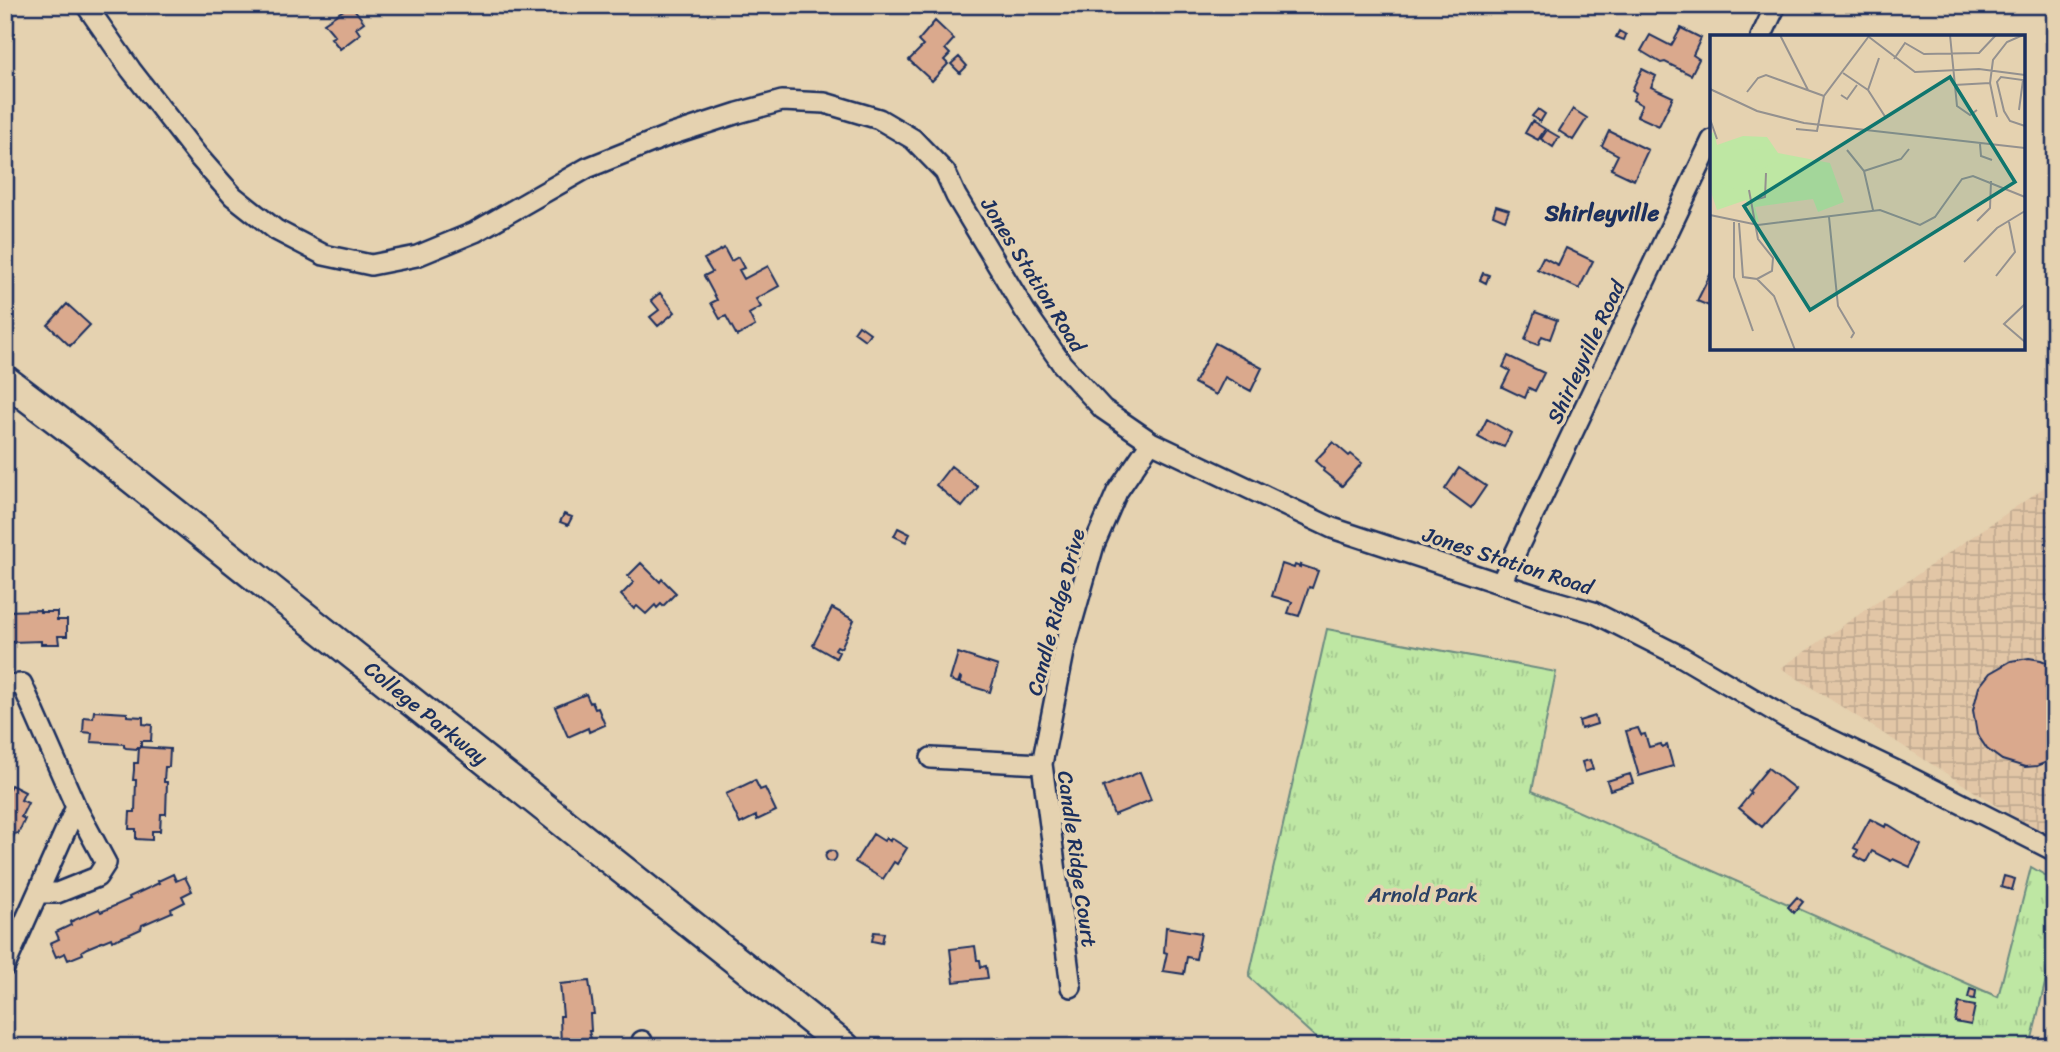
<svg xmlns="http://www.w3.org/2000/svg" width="2060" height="1052" viewBox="0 0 2060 1052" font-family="Sriracha,sans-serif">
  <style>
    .industrial { fill: url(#industrial-grid) }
    .park { fill: url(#park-tufts); stroke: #6c8b80; stroke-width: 2 }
    .building { fill: #daa98d; stroke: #1b2f5e; stroke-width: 2 }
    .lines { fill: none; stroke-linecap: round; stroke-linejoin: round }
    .minor-casing { stroke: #1b2f5e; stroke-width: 24 }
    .secondary-casing { stroke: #1b2f5e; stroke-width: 33 }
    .minor { stroke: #e5d2b0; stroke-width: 19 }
    .secondary { stroke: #e5d2b0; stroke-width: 28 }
    .labels { text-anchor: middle; stroke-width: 7; stroke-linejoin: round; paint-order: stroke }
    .street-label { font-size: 21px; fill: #1b2f5e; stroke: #e5d2b0 }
    .park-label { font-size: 21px; fill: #2b4165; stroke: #e5d2b0 }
    .neighbourhood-label { font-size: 23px; font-weight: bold; fill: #1b2f5e; stroke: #e5d2b0 }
    .inset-road { fill: none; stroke: #94918f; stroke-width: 2 }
    .view { fill: #0f766e; fill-opacity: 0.15; stroke: #0f766e; stroke-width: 3.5 }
    .inset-edge { fill: none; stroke: #1b2f5e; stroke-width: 3.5 }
  </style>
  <defs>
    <pattern id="industrial-grid" width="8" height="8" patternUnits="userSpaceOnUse" patternTransform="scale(1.75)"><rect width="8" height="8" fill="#e2c6a6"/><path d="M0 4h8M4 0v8" fill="none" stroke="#c1aa91"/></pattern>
    <pattern id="park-tufts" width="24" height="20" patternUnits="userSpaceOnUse" patternTransform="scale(1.75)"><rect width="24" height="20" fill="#bee7a3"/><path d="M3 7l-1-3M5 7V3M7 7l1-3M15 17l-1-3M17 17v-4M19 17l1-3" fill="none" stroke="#a3c68f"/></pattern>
  </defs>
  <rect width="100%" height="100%" fill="#e5d2b0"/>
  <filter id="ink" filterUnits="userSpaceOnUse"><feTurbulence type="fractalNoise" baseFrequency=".0143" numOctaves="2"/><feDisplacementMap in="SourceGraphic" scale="14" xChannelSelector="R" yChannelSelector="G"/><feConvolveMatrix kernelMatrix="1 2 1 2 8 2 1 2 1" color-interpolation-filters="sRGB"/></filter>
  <g filter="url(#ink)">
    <path class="industrial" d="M2055,480v363l-274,-175z"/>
    <path class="park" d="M1327,629l229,43 -24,119 466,206 33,-130 24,14v60l-25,106h-704l-77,-70z"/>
    <path class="building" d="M351,5l13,17 -8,6 4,6 -20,15 -9,-11 4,-2 -11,-13z
      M1660,5h12l-3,8 -10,-4z
      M935,21l19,18 -9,10 5,5 -6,6 4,4 -16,17 -23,-21 14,-14 -5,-5z
      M1681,28l20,10 -8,17 6,4 -8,16 -26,-13 -4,1 -20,-12 9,-16 21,11z
      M1619,31l7,4 -2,5 -8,-3z
      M959,57l8,9 -7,7 -9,-9z
      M1642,69l14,7 -5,11 22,10 -14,29 -22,-10 5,-11 -9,-5 3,-7 -4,-3z
      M1538,109l7,5 -5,8 -8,-6z
      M1573,109l14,9 -14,22 -14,-9z
      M1532,121l13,8 -7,11 -13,-7z
      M1547,130l12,7 -6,10 -12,-8z
      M1609,131l39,19 -14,30 -23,-11 7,-14 -16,-9z
      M1496,206l13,4 -4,10 -12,-5z
      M724,248l7,13 7,-4 6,11 -5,2 5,9 24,-13 11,20 -23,13 5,8 -12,7 6,12 -18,10 -11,-20 -6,3 -9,-16 6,-3 -13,-24 8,-4 -8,-13z
      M1566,248l27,13 -14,28 -42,-20 6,-12 15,8z
      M1712,271v29l-3,6 -12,-5z
      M1483,273l6,2 -3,8 -6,-3z
      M660,293l15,19 -17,14 -8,-9 9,-7 -8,-10z
      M67,304l23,21 -20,21 -22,-21z
      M1535,312l22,8 -7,19 -8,-3 -4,9 -13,-5z
      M859,325l11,8 -5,7 -11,-8z
      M1215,343l47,25 -11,23 -26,-14 -9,18 -22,-12z
      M1508,356l36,17 -9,18 -6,-3 -4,10 -23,-11 8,-16 -7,-4z
      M1487,419l24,14 -7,14 -10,-4 -1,2 -15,-8z
      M1333,442l16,14 2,-2 11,9 -20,23 -19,-15 1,-2 -9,-8z
      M951,466l27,21 -16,20 -26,-22z
      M1459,468l27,18 -15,22 -26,-19z
      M564,514l8,3 -4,8 -8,-3z
      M898,528l12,6 -4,8 -12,-6z
      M641,563l19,19 2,-3 14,14 -13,13 -2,-2 -4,4 -2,-3 -9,9 -9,-8 -3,3 -13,-14 13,-13 -6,-6z
      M1282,564l12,4 1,-3 5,2v-2l18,6 -6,17 -3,-1 -10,29 -11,-3 4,-11 -20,-6z
      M832,608l22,12 -13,28 -4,-2 -2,3 4,3 -3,6 -23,-13z
      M40,610v2h17v8h10v16h-9l1,8h-18v-3l-30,1 -6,4 1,-35z
      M958,653l40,13 -8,26 -30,-9 1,-5 -1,-1 -2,6 -8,-3z
      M2029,658l12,2 14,6v93l-18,7 -12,1 -23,-7 -15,-11 -10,-15 -4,-24 6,-23 11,-14 21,-12z
      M586,694l4,9 2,-1 3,7 3,-1 7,17 -16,7 -1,-4 -20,9 -13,-30z
      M94,711l33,2v3l16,1v7l9,1 -1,16h-10v6h-4v2l-11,-1 -2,-1v-3l-33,-2 1,-9 -9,-1 1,-15 9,1z
      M1595,716l2,8 -16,5 -2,-8z
      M1638,728l3,7 4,-1 4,13 12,-3 1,3 5,-2 6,21 -34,10 -13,-45z
      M139,747l31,2 -1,18h-4l-1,13v2h3l-1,32h-5l-1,17h-8v9l-16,-1v-10h-7l1,-17h5l1,-32h-3l1,-10v-7h4z
      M1590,760l3,9 -8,3 -3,-10z
      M1768,768l27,21 -33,38 -23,-19 12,-15 -2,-2z
      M1140,772l11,28 -37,15 -11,-28z
      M1630,774l3,9 -23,7 -3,-9z
      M755,780l5,10 5,-2 11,23 -19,9 -1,-4 -16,8 -14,-30z
      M11,785l14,7 -4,8 7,3 -7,14 4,2 -7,15 -3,-1 -10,21v-61h2z
      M1870,819l15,8 1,-3 3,1 32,20 -11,22 -17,-8 -2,2 -19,-10 -6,11 -11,-6 3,-6 -4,-2z
      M873,834l11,7 2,-3 4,3 1,-3 16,10 -10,16 -3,-2 -11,17 -28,-17z
      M825.5 856a5.5 5.5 0 1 1 11 0a5.5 5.5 0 1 1-11 0Z
      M173,874l3,7 9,-4 7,14 -10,5 3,6 -14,7 1,3 -30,13 -1,4 -11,5 -18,7 -1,-3 -24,10 -5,3 1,3 -15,6 -3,-7 -9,4 -6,-14 9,-4 -3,-7 15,-7 -1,-3 29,-13 2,3 29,-13 -1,-2 30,-14 -1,-2z
      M2004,876l11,3 -3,11 -11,-3z
      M1797,897l6,5 -9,11 -6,-6z
      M1166,927l35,6 -5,26 -9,-2 -3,17 -21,-3 4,-18 -3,-1z
      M874,932l10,1 -2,10 -10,-2z
      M975,946l2,14h3l1,7 5,-1 2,12 -34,4 -4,-33z
      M589,981l5,33h-4l1,17h-2l4,16h-32l-1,-31h3l-3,-32z
      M1970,989l6,2 -1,8 -7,-1z
      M1959,1003l16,3 -4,19 -16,-3z
      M999,1037l13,10h-21z"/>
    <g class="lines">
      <g class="minor-casing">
        <path id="minor" d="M86,5l45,65 66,85 36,41 43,34 48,25 47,10 46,-9 58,-24 112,-64 80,-32 71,-23 44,-12 43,2 54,16 34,20 32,33 11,24 69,115 37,53 41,45 48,33 181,86 212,70 49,14 89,45 104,61 119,57 150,76
          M1761,37l15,-32
          M1501,583l211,-443
          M5,685l17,-1 54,123 -71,159
          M931,758l111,6
          M39,893h18l40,-16 9,-14 -30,-56
          M1071,987l-29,-223 23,-117 29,-102 23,-53 34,-50
          M642,1041v6"/>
      </g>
      <g class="secondary-casing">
        <path id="secondary" d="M5,380l71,54 769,613"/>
      </g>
      <use href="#minor" class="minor"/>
      <use href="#secondary" class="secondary"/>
    </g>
  </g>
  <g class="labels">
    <g class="street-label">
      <text transform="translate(1033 275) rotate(58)" y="7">Jones Station Road</text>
      <text transform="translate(1586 352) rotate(-65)" y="7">Shirleyville Road</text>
      <text transform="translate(1508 561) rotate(18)" y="7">Jones Station Road</text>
      <text transform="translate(1056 612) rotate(-75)" y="7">Candle Ridge Drive</text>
      <text transform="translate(426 713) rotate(39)" y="7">College Parkway</text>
      <text transform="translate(1077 859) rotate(82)" y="7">Candle Ridge Court</text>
    </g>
    <g class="park-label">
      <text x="1423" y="902">Arnold Park</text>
    </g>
    <g class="neighbourhood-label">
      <text x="1602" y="221">Shirleyville</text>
    </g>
  </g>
  <g transform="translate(1710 35)">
    <rect width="315" height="315" fill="#e5d2b0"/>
    <path d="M0,79l7,31 26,-9 24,1 11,16 52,10 14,39 -26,10 -5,-13 -58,8 4,15h-5l-8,-22 -29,10 -7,-21v-55l4,-2z" fill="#bee7a3"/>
    <path d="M51,114l15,13 -19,9 -6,-21zM10,148l13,5 9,11 -23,7 -7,-22z" fill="#bee7a3"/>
    <path class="inset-road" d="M70,0l28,55M240,0l7,71 13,9 7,-5M159,2l46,35 64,-3 46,6M184,24l11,-16 19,11 55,-1 17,-18M133,38l25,17M244,50l36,-2M0,54l47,22 47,12 221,25M158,55l11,-32M158,55l18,28M37,57l11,-14 8,-3 58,21M131,60l6,4 10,-14M309,75l4,-30 -22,-3 -4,5 7,29 6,10 15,5M287,82l-7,-34 3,-23 14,-18 16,-7M0,84l7,20M86,94l21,2 7,-35 45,-60M270,109l1,12 11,4M137,115l17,21 9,39M154,136l37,-12 8,-10M39,155l9,49 15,19 -1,13 -15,8M40,166l15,-4 1,-24M0,180l48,10 122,-15 40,15 15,-8 27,-38 11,-3 52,21M119,182l9,89 16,27 -3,5M267,186l13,-13 1,-27M24,187v55l19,54M29,188l4,54 14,2 17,17 21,54M254,227l33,-34 28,-17M286,241l19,-24 -6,-30M315,269l-21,20 21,18"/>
    <path class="view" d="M240,42l65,105 -205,128 -66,-104z"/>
    <rect width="315" height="315" class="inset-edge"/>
  </g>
  <rect width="2060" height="1052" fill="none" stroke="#e5d2b0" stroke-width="28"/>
  <rect x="14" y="14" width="2032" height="1024" fill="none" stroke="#1b2f5e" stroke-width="2.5" filter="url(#ink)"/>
</svg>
